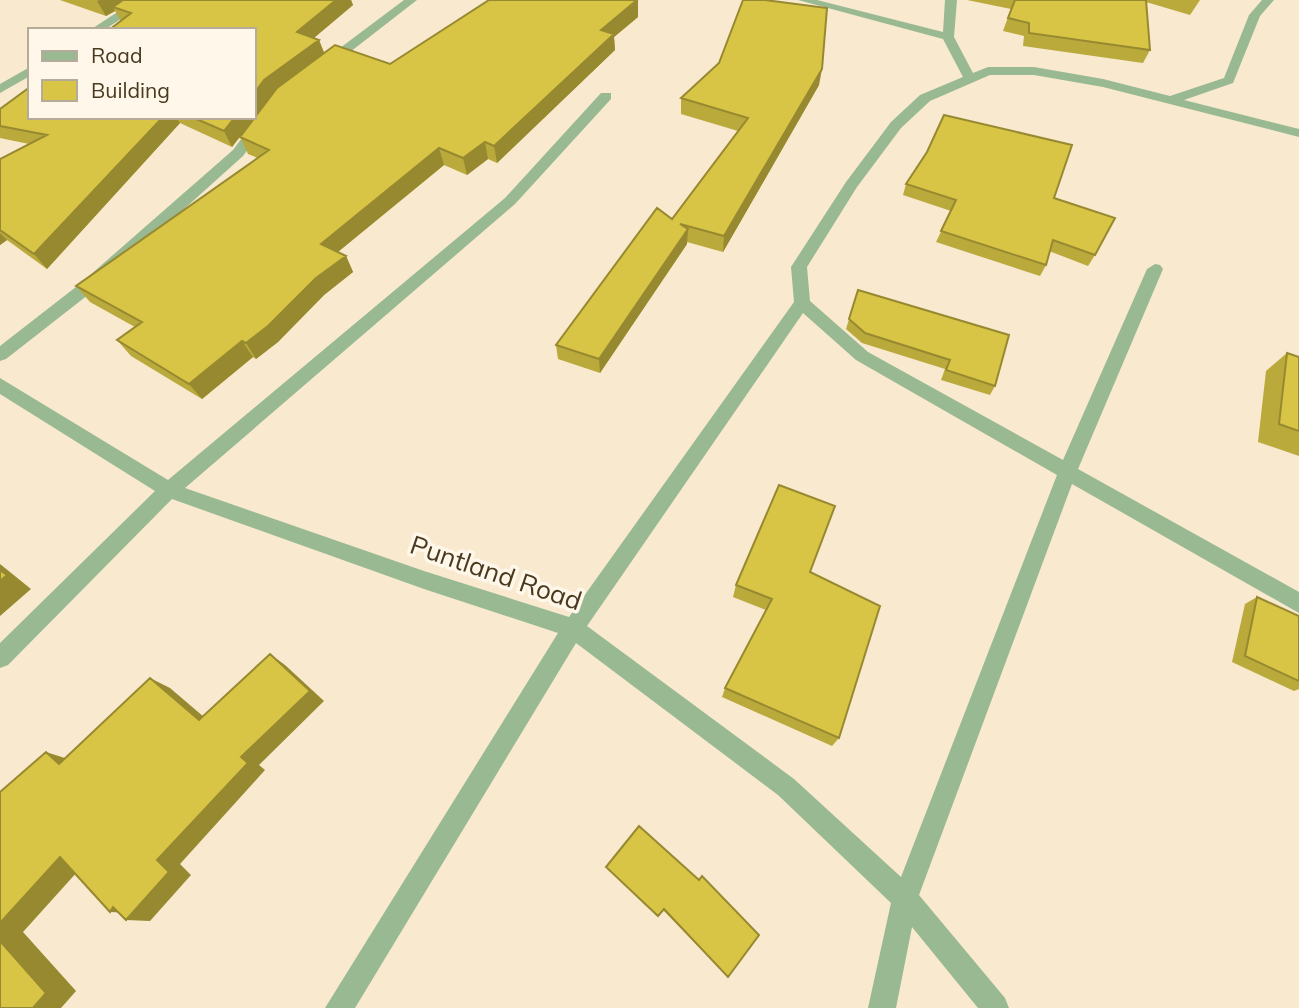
<svg xmlns="http://www.w3.org/2000/svg" width="1299" height="1008" viewBox="0 0 1299 1008" font-family="Mulish,sans-serif">
  <style>
    .lines { fill: none; stroke-linecap: round; stroke-linejoin: round }
    .minor { fill: #99b992; fill-rule: evenodd }
    .wall { fill: #baa93b }
    .shaded-wall { fill: #978930 }
    .building { fill: #d8c445; stroke: #978930; stroke-width: 2 }
    .labels { text-anchor: middle; stroke-width: 7; stroke-linejoin: round; paint-order: stroke }
    .street-label { font-size: 26px; fill: #493a1e; stroke: #fff7ea }
  </style>
  <rect width="100%" height="100%" fill="#f8e9cf"/>
  <g class="lines">
    <path class="minor" d="M136,0h14l-46,30h-14z
      M404,0h13l-85,66h-8v-6z
      M798,0h19l126,32 2,-32h12l-3,37 19,36 15,-6h46l69,12 67,17 54,-18 25,-63 13,-15h12l-14,16 -27,67 -49,17 115,29v8l-196,-50 -69,-12h-44l-60,26 -29,27 -44,59 -50,80 3,34 58,51 195,108 84,-191 8,-5 5,1 3,4 -85,200 221,123v21l-227,-129 -153,411 86,103 4,10h-31l-66,-81 -16,81h-28l23,-105 -113,-108 -202,-152 -221,365h-30l233,-375 -134,-44 -252,-90 -164,166 -8,3v-25l155,-152 -155,-97v-16l168,102 337,-282 96,-105h10v6l-96,105 -330,284 239,83 145,46 225,-315 -3,-35 55,-85 45,-60 29,-27 43,-18 -20,-38zM803,313l53,47 201,115 -156,402 -107,-98 -207,-153z
      M30,67v9l-30,17v-9z
      M259,121l7,4 -23,31 -150,135 -87,68 -6,2v-15l81,-63 152,-133 21,-28z"/>
  </g>
  <path class="wall" d="M60,0h291l2,5 -39,33 5,2 5,13 66,11 248,-47 -24,20 1,13 -118,113 -9,-4 -21,16 -23,-10 -106,87 8,4 7,16 -29,23 -46,47 -22,17 -3,-2 -51,42 -71,-43 -14,-16 18,-13 -45,-25 -14,-16 182,-128 -10,-4 -8,-17 -8,10 -52,-24 -133,146 -40,-29 -7,5v-86l29,-15 -29,-6v-29l30,8h224l-133,-96 -6,-10 -9,5z
    M967,0h233l-10,15 -44,-13 4,48 -7,13 -120,-17 1,-10 -21,-5 8,-22z
    M819,85l-96,167 -36,-10v2l-87,129 -42,-14 -2,-14 116,-126 66,-88 -57,-17v-16z
    M906,184l148,14 41,57 -7,11 -39,-15 -3,14 -6,11 -104,-34 15,-31 -48,-16z
    M858,290l137,96 -5,9 -49,-15 4,-11 -83,-26 -16,-14z
    M1287,353l12,4v99l-41,-14 8,-71z
    M810,572l29,166 -7,8 -110,-49 3,-9 41,-78 -33,-13 3,-12z
    M1257,597l42,19v73l-5,2 -62,-29 13,-58z
    M606,867l93,13 29,97 -65,-67 -5,7z"/>
  <path class="shaded-wall" d="M100,0h31l-18,7 2,4 -9,5 -9,-15z
    M336,0h15l2,5 -50,42 -6,-15z
    M638,0v17l-24,20 1,13 -118,113 -3,-17 107,-116z
    M319,40l6,15 -54,40 -39,52 -8,-16 11,-14h19v-23l10,-14z
    M822,69l-3,16 -96,167 1,-16z
    M163,117h13l4,6 -133,146 -13,-15z
    M485,142l3,17 -21,16 -4,-17z
    M439,148l5,17 -116,95 -7,-16z
    M688,229l-1,15 -87,129 -1,-14z
    M0,233l7,7 -7,5z
    M346,256l7,16 -29,23 -46,47 -22,17 -10,-16 70,-65z
    M242,341l11,16 -51,42 -13,-15z
    M0,564l31,25 -31,27z
    M270,654l15,11 39,36 -65,64 6,5 -85,94 11,11 -41,46 -24,-1 7,-7 -23,-1 131,-155z
    M150,678l20,10 48,41 -19,-9z
    M46,752l25,8 -12,4z
    M60,857l27,4 -64,71 53,59 -15,17h-28l-33,-67v-18z"/>
  <path class="building" d="M123,0h213l-39,32 22,8 -55,40 -10,14v-64h-145l22,-17 -18,-6z
    M489,0h148l-36,30 13,4 -120,112 -9,-4 -22,16 -24,-10 -118,96 25,12 -30,22 -48,48 -22,17 -4,-2 -53,43 -72,-44 25,-18 -66,-36 193,-136 -29,-13 37,-49 58,-43 55,19z
    M743,0h22l62,8 -5,61 -98,167 -44,-12 8,5 -89,130 -43,-14 101,-137 15,11 76,-101 -67,-20 38,-35z
    M1015,0h131l4,50 -121,-17v-10l-21,-5z
    M30,87v30h133l-129,137 -34,-24v-71l47,-24 -47,-9v-17z
    M944,115l128,30 -18,53 61,20 -20,37 -42,-15 -7,25 -105,-34 15,-31 -50,-16 21,-32z
    M192,117h43l-11,14z
    M858,290l151,45 -14,51 -49,-16 4,-10 -85,-27 -16,-14z
    M1287,353l12,4v74l-20,-7z
    M779,485l56,21 -25,66 70,34 -41,132 -114,-50 47,-89 -36,-14z
    M0,570l7,5 -7,6z
    M1257,597l42,19v65l-54,-25z
    M270,654l40,37 -69,66 7,6 -91,97 12,12 -43,48 -13,-13 -3,5 -50,-55 -60,66v-131l46,-40 13,12 91,-86 49,42z
    M639,826l60,54 3,-4 57,59 -31,42 -64,-68 -6,7 -52,-49z
    M0,941l46,52 -13,15h-33z"/>
  <g class="labels">
    <g class="street-label">
      <text transform="translate(496 573) rotate(19)" y="9">Puntland Road</text>
    </g>
  </g>
  <rect x="28" y="28" width="228" height="91" fill="#fff7ea" stroke="#b6ab98" stroke-width="2"/>
  <rect x="42" y="51" width="35" height="10" fill="#99b992" stroke="#b6ab98" stroke-width="2"/>
  <text x="91" y="63" font-size="21" fill="#493a1e">Road</text>
  <rect x="42" y="80" width="35" height="21" fill="#d8c445" stroke="#b6ab98" stroke-width="2"/>
  <text x="91" y="98" font-size="21" fill="#493a1e">Building</text>
</svg>
